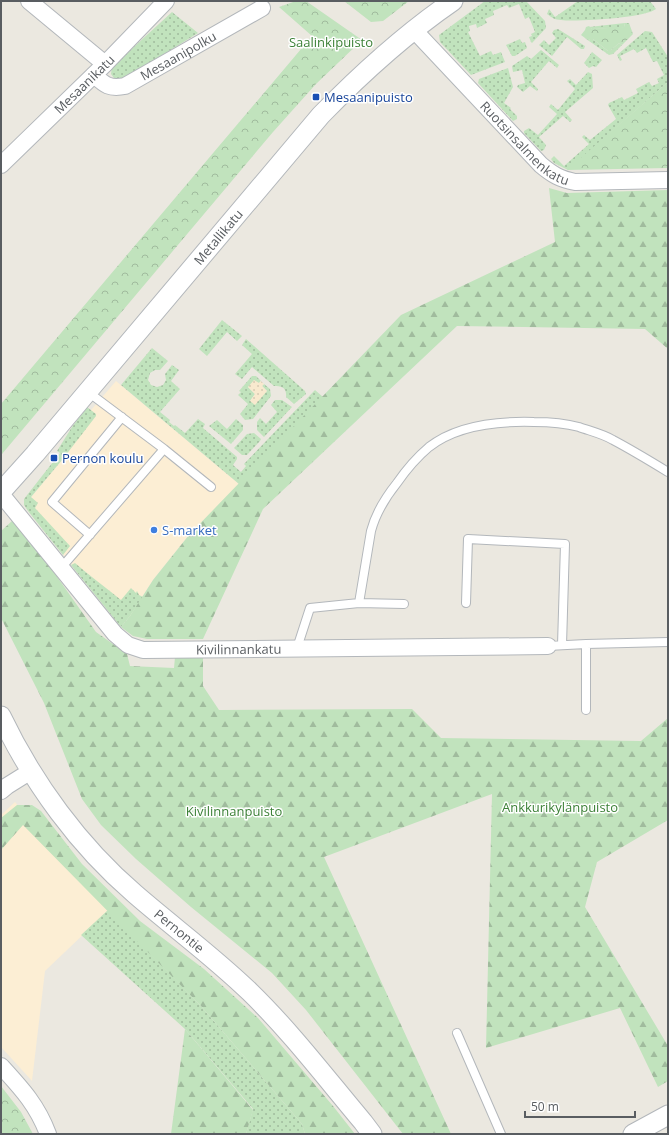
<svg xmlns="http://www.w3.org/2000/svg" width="669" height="1135" viewBox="0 0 669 1135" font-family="'Open Sans',sans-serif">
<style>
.commercial{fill:#fceed4}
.grass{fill:url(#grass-dots)}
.forest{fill:url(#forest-firs)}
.sand{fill:url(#sand-dots)}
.park{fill:url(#park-crowns)}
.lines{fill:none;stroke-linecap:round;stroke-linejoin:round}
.service-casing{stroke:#b3b7bb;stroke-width:10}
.minor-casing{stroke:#b3b7bb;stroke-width:18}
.tertiary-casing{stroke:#b3b7bb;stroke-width:21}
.service{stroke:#fff;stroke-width:8}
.minor{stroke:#fff;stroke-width:16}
.tertiary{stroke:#fff;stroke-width:19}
.transit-dot{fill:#1a4fb4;stroke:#fff;stroke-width:1.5}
.shop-dot{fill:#3f7fe0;stroke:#fff;stroke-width:1.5}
.labels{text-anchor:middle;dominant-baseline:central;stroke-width:3;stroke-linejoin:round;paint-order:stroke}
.park-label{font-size:13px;fill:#3c8137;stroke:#fff}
.street-label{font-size:13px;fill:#595d61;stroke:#fff}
.transit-label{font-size:13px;fill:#164399;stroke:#fff;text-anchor:start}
.shop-label{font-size:13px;fill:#366cbe;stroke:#fff;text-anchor:start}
</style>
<defs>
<pattern id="grass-dots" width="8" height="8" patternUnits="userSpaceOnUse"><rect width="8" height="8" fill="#c1e3bd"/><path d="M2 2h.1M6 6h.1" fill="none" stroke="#a0bb9d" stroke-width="1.8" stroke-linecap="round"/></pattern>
<pattern id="forest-firs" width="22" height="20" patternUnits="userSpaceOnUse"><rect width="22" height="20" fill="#c1e3bd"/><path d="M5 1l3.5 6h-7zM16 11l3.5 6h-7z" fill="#a0bb9d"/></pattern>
<pattern id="sand-dots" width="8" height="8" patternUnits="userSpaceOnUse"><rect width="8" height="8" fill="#f8e9ce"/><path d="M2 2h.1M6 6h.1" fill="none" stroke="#d7cab3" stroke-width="1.8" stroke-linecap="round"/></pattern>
<pattern id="park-crowns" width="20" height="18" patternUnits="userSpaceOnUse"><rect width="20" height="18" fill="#c1e3bd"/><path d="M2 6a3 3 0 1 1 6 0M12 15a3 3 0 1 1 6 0" fill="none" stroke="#a0bb9d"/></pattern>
</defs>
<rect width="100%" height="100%" fill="#ebe8e0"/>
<!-- commercial -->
<path class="commercial" d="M116,381L239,484L189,535L153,580L130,616L119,624L32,515L31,497L62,460L79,424Z
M15,802L108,911L45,971L32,1081L1,1047V815Z"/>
<!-- grass -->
<path class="grass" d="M485,1H526L545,21L546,28L532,43L531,42L529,37L532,36L531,34L535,32L529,17L525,19L519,4L509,8L507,5L493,11L494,15L485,19L487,23L477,28L476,24L469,26L470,31L468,32L480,56L491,51L493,55L501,52L505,62L471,75L440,42L439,35Z
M578,1H650L656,9C645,18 576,22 561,20C555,20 551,17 547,14L549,9L555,17Z
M172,12L198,33L127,77L121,79L114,78L111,74L112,67Z
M625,23L624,27L621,28L592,29L589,27Z
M558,29L585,46L584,49H581L567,37L552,56L539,45L544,40L549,45L556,38L552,33L554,30Z
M645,31L652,32L668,57V82L568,170L554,163L551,159L554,156L564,166L589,144L582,137L584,135L590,140L616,119L608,105L609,103L622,97L624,100L638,93L636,89L649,82L652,86L659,83L657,79L664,75L657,61L653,62L646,48L637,53L634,49L620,56L622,60L620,61L617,55Z
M520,39L522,43L525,42L527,48L515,56H512L506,45Z
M590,39H593L608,51H610L619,43L622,45L613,54L609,55L589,41Z
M541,50L559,65L557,68L549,61L531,82L538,89L537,91L530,86L523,92L517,87L518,85L525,83L522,70L513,72L512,66L527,56L531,59Z
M592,52L602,60L596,67L593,66L589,68L584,63Z
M508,68L513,87L504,103L511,108L510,109L517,116V119L513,121L478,83L479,79Z
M588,72L592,74L593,88L565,112L572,120L570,122L563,116L539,137L546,145L544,150L541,151L524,133V131L529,128L538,135L557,114L549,107L551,104L558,110L575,89L567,81L570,79L576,85Z
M222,320L242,336L237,341L227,332L207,356L199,349Z
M246,339L305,391L306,394L294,404L286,397C287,387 281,386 274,386L252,367L242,379L235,374L252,354L242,345Z
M152,348L168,361L160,370H155L150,373L148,380L151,385L157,387L163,385L166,380L165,374L172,365L179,370L171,381L180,389L160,412L170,420L169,422L174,426L175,425L185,433L198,419L205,424L203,428L237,457V459L233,465L241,472L246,466L244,464L315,390L323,397L239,484L121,385Z
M252,376H256L261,381L259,383L248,387L255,394L250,401L267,391L262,386L264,384L270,389L271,396L253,419L245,420L240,414L248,404L238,395L241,392L239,391Z
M275,400H282L292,407L264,437L257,430V422L260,418L266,424L277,412L271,405Z
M87,407L96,414V416L62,460L31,497L38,503L35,508L70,546L63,555L28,511L24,505V499L60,453L57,451L72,427Z
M236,419L243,425V430L231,444L209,426L217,420L227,429Z
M254,433L261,439L260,441L247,455H242L234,448L247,434Z
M75,563C90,576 105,587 121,600L131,588L136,593L137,591L139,595L143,597L130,616L121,627L71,565Z
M108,910L201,1006L302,1124L305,1134H246L253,1109L185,1029L81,935Z"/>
<!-- forest -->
<path class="forest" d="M549,188L567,193L668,190V349L645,329L457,326L263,509L203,639H147L133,636L121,627L130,616L153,580L189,535L401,315L555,242Z
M12,521L22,527L96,632L127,654L130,666L174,668L175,657L203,654V686L219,710L412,709L441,738L641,741L668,718V820L597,862L585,907L668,1046V1081L658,1087L620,1008L486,1048L492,794L324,857L451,1134H403L306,1010L272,973L191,907L136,859L101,825L82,799L44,703L1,618V531Z
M17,805H32L41,811L82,864L140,921L204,969L258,1018L333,1106L355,1134H305L302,1124L201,1006L23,825L1,850V818Z
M185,1029L253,1110L246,1134H171Z"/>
<!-- sand -->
<path class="sand" d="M254,380L259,383L261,381L264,384L262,386L267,391L255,405L250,401L255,394L248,387Z"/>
<!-- park -->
<path class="park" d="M296,1H306L362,40L316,84L273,132L2,454H1V404L312,36L279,7Z
M344,1H409L383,21L371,22Z
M625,23H629L633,34L622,45L619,43L610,51H608L593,39H590L589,41L581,35L585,30L586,27L589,26L592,29L624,27Z
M668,82V168L567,170L568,169Z
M1,1086L21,1112L33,1134H1Z"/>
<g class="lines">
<defs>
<path id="service" d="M164,449L211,487
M90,535L52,502L122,417
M61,568L164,449L88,392
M359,603L404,604
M466,603L468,539L565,544L562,645
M586,644V710
M548,646L586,644L668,642
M297,648L310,608L359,603L371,531C376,512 385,498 397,483C406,470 416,458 429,447C457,425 500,421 534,422C549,422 564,423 579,427C590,431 603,434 613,440C632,450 650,461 668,472
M457,1033L501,1134"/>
<g id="minor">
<path d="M29,1L105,64"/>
<path id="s1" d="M414,30L541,165C553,175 560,179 575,182L668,180"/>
<path id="s2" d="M94,75C105,85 109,89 125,86L262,8"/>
<path id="s3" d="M1,165L105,64L166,1"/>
<path id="s4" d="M1,494L115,634L128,645L143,650L548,646"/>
<path d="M1,791L7,786L31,771"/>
<path d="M1,1066C22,1089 37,1105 48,1134"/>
</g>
<g id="tertiary">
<path id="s5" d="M1,492L35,454L321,115C362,73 405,34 453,1"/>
<path id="s6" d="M1,716C33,783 79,846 135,894C173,927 214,957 250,992C291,1032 326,1078 363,1122L372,1134"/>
<path d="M633,1134L668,1115"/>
</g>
</defs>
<!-- service casing -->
<use href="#service" class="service-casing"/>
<!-- minor casing -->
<use href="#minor" class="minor-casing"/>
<!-- tertiary casing -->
<use href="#tertiary" class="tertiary-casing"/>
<!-- service -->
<use href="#service" class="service"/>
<!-- minor -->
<use href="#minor" class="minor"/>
<!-- tertiary -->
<use href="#tertiary" class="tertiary"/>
</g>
<!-- markers -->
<g class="transit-dot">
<rect x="312" y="93" width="8" height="8" rx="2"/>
<rect x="50" y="454" width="8" height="8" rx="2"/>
</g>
<circle class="shop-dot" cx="154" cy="530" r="4"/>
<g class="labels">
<!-- park labels -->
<g class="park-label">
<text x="331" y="42">Saalinkipuisto</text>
<text x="560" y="807">Ankkurikylänpuisto</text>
<text x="234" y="811">Kivilinnanpuisto</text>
</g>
<!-- street labels -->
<g class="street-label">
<text stroke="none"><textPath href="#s2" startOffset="96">Mesaanipolku</textPath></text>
<text stroke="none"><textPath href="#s3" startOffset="116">Mesaanikatu</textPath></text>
<text stroke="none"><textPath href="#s1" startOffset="159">Ruotsinsalmenkatu</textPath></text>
<text stroke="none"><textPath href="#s5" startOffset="335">Metallikatu</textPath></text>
<text stroke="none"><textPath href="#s4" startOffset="309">Kivilinnankatu</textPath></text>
<text stroke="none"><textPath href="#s6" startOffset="282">Pernontie</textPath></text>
</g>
<!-- transit labels -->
<g class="transit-label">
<text x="324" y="97">Mesaanipuisto</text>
<text x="62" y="458">Pernon koulu</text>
</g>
<!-- shop labels -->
<g class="shop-label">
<text x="162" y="530">S-market</text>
</g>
</g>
<!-- border -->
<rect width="669" height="1135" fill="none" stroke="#595d61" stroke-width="4"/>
<!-- scale -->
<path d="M525 1111v6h110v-6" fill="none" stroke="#595d61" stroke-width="2"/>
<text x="531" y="1111" font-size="12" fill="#595d61" stroke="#ffffff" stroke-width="3" paint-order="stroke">50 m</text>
</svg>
